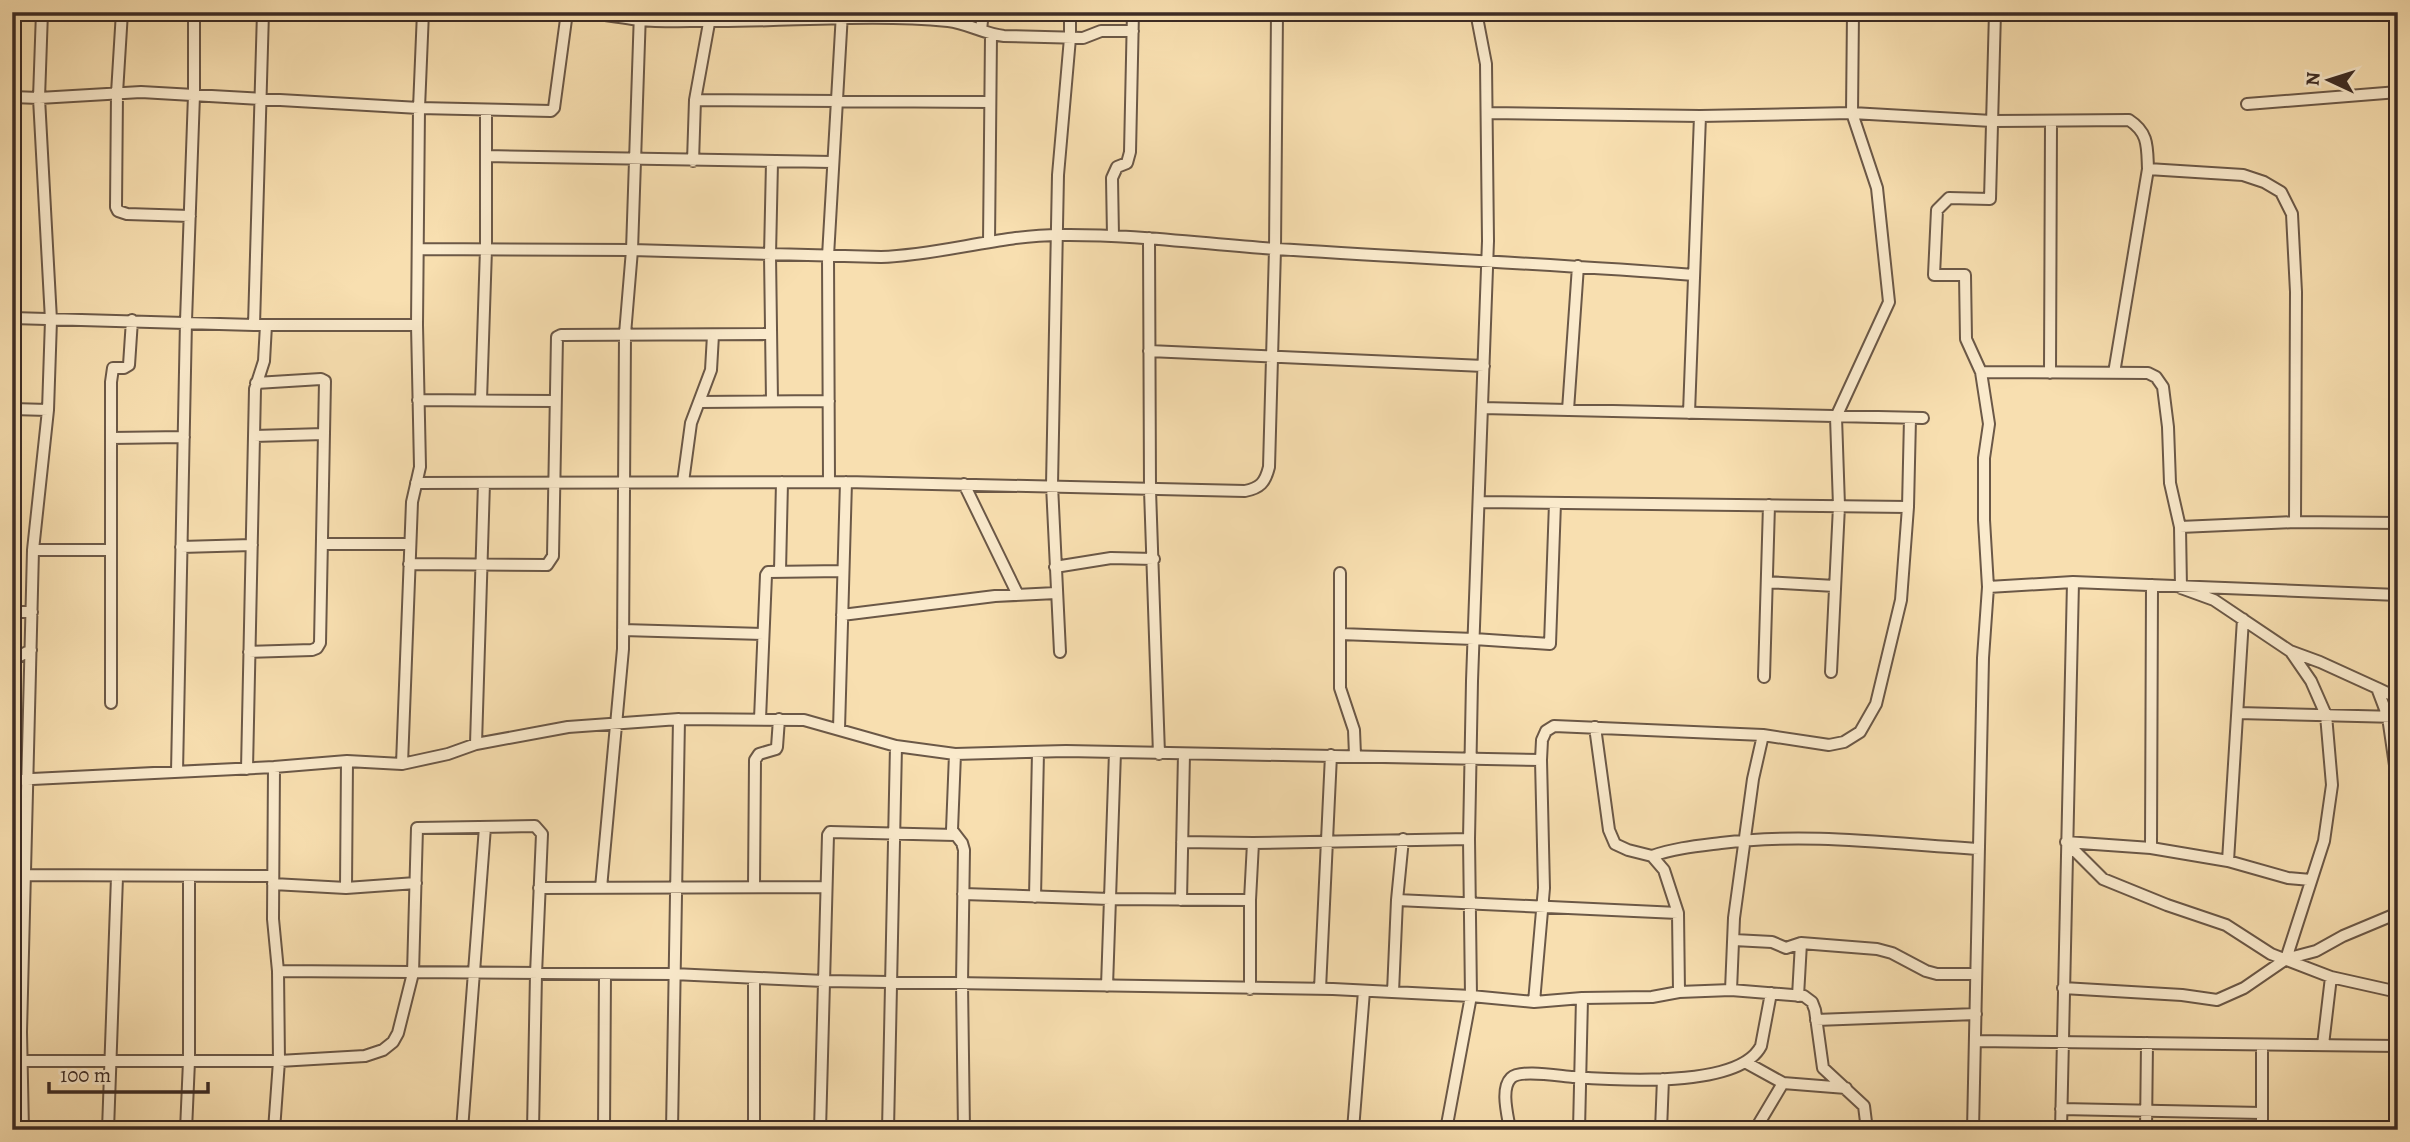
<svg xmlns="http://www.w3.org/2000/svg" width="2410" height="1142" viewBox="0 0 2410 1142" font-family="Alegreya,serif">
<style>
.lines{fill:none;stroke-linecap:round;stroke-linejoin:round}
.street-casing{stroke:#6b5847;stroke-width:14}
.street{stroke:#faeacc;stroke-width:10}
</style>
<rect width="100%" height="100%" fill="#f8dfb0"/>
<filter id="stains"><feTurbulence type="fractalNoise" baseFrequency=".00286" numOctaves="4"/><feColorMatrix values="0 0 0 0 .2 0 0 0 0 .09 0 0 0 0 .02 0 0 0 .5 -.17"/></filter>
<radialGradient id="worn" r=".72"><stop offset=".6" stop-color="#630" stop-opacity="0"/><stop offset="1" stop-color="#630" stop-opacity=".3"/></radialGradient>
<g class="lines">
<defs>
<path id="street" d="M122,12L117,93L116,207L118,211L127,214L190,216
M576,12C597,13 618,17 639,20C662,22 685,21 708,21C788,22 868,13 948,21C967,23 984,34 1004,36L1083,38L1101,31H1133
M981,30L983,12
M12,97L39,98L141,92L419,108L551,111L554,108L567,12
M695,100L990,102
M2247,104L2398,92
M1487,113L1700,116L1852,113L1992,121L2129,120C2149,133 2147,147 2148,169L2114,373
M486,156L832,162
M693,161L695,100L711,12
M2148,169L2243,175L2264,182L2281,192L2292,214L2296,292L2295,522
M1113,236L1112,178L1117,167L1127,163L1130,152L1133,12
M1149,238L1150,490L1159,754
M989,242L991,35
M418,249L632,250L881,257C941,255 1000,235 1060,235C1132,234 1204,244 1276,249C1416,258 1555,264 1694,275
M12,318L254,325H417
M254,325L263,12
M1149,351L1484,366
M1981,372L2148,373L2156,377L2163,387L2168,427L2170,483L2180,527L2181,588L2214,600L2290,651L2320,662L2377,688L2388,717L2398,786
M2050,373L2051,122
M418,400L555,401
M481,400L486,249V110
M772,401L770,255L772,162
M699,402L829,401
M1482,408L1923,418
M12,409L48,410
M1568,410L1578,266
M1689,413L1700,116
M254,436L324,434
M111,438L184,437
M683,482L691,423L711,370L713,335
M829,482L828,256L842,13
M416,483L846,482L1245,491C1260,488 1265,483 1269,467L1275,249L1277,12
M964,484L1018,595
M1479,502L1908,507
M2180,527L2295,522L2398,523
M322,544H410
M181,547L252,545
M33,550H110
M409,564L547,565L553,556L557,337L561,335L771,334
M1055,567L1111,558L1154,559
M780,571L782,482
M1340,573V688L1354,730L1355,755
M1767,582L1835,586
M1988,587L2073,582L2398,595
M12,612H32
M842,615L995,596L1056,593
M623,630L763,634
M1340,634L1474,639L1550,644L1555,503
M249,652L312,650L317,648L320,643L325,381L321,379L256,383
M1060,652L1052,485L1058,175L1070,38V12
M12,660L31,650
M1831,672L1839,506L1836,417L1889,302L1877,188L1852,113L1853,12
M1764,677L1769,505
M2377,688L2398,698
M111,703V382L113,368H124L129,365L132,320
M2238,713L2398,717
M760,719L766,575L768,572L843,571
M1595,727L1609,830L1615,844L1628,850L1652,856L1664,870L1678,913L1679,992
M839,729L846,482
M476,744L484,483
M955,754L952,830L962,843L964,850L962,983L964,1130
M402,764L412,502L420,467L417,325L419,108L423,12
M274,767L273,919L278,971L279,1061L274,1130
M247,769L255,389L264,361L266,325
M177,772L186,321L194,95V12
M12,780L274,767L347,761L402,764L448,754L476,744L568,727L679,719L804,720L896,746L955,754L1066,751L1541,760
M1182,842L1253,843L1469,839
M2066,842L2103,879L2167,905L2226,925L2271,954L2331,977L2398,992
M2066,842L2151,848L2152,585
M2151,848L2228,861L2288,878L2311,880
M1652,856C1675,848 1697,846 1721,843C1807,832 1893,844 1979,849
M2228,861L2243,619
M25,875L273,876
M273,884L346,888L416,883
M754,887L755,760L759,754L776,749L777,747L779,719
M346,888L347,761
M539,888L825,887
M601,888L623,649L625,334L632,250L640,12
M963,894L1110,899L1250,900
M1035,897L1038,752
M1181,900L1184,754
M1397,900L1678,913
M1734,940L1772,942L1786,948L1801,943L1877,949L1892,953L1926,971L1937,974H1975
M2286,959L2324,841L2332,785L2326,715L2311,681L2291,652
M278,971L673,974L824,981L1333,989L1471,996L1534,1002L1582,998L1652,997L1679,992L1731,990L1804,996L1812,1002L1815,1010L1823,1068L1864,1106L1867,1130
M754,979V1130
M1107,986L1115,752
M2063,988L2182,995L2217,1000L2244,988L2286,959L2316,951L2343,936L2398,913
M1250,989V900L1253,843
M1320,989L1331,755
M1731,990L1734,918L1753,779L1763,735
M1393,992L1397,900L1403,839
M1798,996L1801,943
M1534,1002L1544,888L1541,760L1542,740L1546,731L1554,726L1763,735L1829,745L1844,742L1860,732L1876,704L1901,600L1908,507L1910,418
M1816,1020L1976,1014
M1976,1041L2398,1046
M2323,1045L2331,977
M22,1061H279L365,1056L383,1050L393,1042L398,1033L413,973L417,828L535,826L542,834L536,974L533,1130
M1745,1062L1783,1083L1846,1088
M2061,1109L2262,1113
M23,1130L21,1032L33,550L48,410L51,320L39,98L42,12
M108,1130L117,877
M186,1130L189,1061V876
M462,1130L485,827
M604,1130L605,974
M672,1130L679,719
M820,1130L828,835L830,832L955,835
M888,1130L896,746
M1353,1130L1364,991
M1446,1130L1471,996L1469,839L1472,681L1488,241L1486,64L1476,12
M1510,1130C1508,1116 1500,1089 1511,1078C1520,1069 1559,1076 1573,1077C1615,1080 1739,1089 1761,1046L1771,993
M1579,1130L1582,998
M1661,1130L1663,1079
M1755,1130L1783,1083
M1973,1130L1983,658L1988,587L1984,520V458L1989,424L1981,372L1966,339L1965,275H1934L1937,210L1949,198L1990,199L1995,12
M2061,1130L2073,582
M2146,1130L2147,1043
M2262,1130V1045"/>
</defs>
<!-- street casing -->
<use href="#street" class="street-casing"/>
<!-- street -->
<use href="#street" class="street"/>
</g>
<!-- margin -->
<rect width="2410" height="1142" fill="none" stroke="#f8dfb0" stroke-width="42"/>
<rect x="14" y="14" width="2382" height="1114" fill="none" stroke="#3c2b24" stroke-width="3.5"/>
<rect x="21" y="21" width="2368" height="1100" fill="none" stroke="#3c2b24" stroke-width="2"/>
<!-- north arrow -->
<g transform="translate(2329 80) rotate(274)" stroke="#faeacc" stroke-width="5" paint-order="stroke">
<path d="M0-5L12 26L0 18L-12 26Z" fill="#3c2b24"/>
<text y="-10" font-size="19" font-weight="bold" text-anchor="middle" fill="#3c2b24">N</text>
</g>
<!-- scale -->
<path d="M49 1082v10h159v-10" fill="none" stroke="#3c2b24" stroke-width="3.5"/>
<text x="60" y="1082" font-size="21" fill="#3c2b24" stroke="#faeacc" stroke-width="5" paint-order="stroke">100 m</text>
<rect width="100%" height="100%" filter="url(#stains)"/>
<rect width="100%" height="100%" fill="url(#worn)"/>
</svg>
